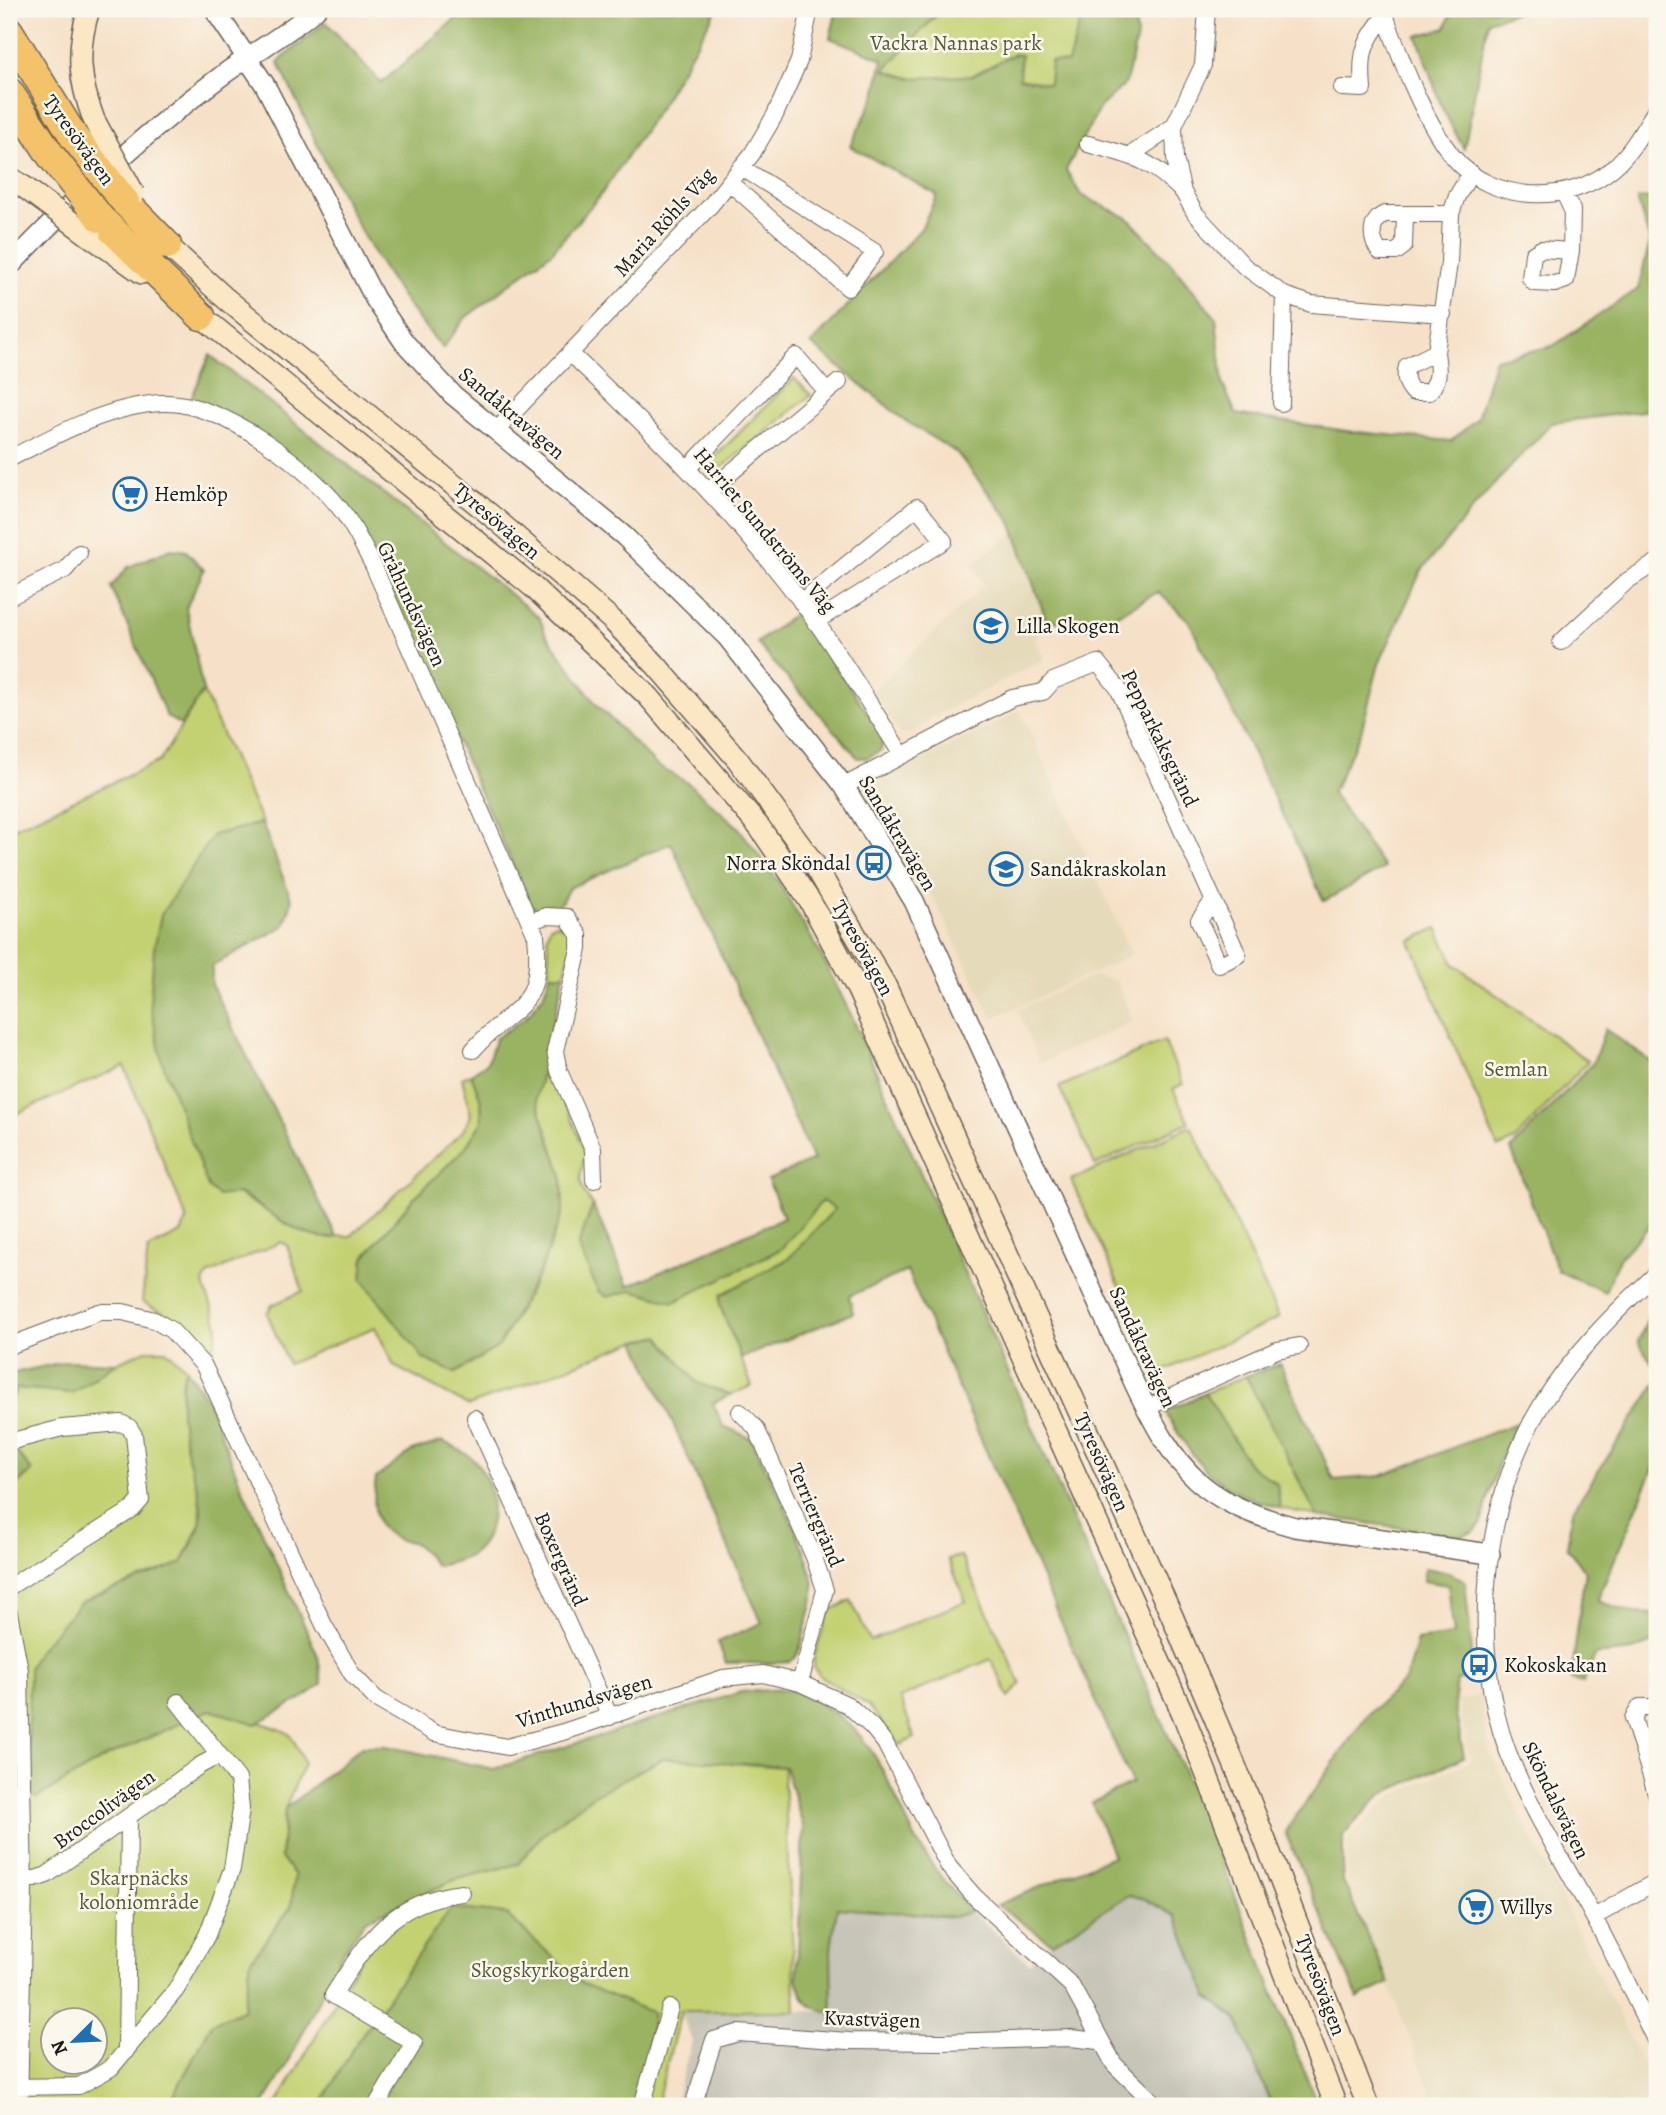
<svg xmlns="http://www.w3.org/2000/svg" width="1666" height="2115" viewBox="0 0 1666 2115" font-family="Alegreya,serif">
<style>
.built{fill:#e5daba}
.industrial{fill:#c7c4b8}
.green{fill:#c3d172;stroke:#707647;stroke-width:2;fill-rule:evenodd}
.forest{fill:#9ab364;stroke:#5b6840;stroke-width:2}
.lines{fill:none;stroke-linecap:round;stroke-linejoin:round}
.minor-casing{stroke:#686158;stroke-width:18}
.tertiary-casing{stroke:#686158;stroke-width:22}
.secondary-casing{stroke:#686158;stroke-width:24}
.motorway-casing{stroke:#686158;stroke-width:31}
.minor{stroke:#fff;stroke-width:16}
.tertiary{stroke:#fff;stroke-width:19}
.secondary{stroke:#fbe7c3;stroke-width:21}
.motorway{stroke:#f4c26a;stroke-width:28}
.secondary-bridge-casing{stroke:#686158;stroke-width:24;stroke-linecap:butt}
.motorway-bridge-casing{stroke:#686158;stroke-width:31;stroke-linecap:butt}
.secondary-bridge{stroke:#fbe7c3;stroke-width:21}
.motorway-bridge{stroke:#f4c26a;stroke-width:28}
.labels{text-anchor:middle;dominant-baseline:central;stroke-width:5;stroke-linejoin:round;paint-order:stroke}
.park-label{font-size:21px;fill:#565b3a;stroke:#fbf7ec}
.street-label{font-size:21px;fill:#1c1c1c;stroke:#fbf7ec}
.poi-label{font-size:21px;fill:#1c1c1c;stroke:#fbf7ec;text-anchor:start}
</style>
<rect width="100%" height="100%" fill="#fbf7ec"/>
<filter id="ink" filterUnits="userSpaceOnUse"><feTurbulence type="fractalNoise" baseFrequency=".0143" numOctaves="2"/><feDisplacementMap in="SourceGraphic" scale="14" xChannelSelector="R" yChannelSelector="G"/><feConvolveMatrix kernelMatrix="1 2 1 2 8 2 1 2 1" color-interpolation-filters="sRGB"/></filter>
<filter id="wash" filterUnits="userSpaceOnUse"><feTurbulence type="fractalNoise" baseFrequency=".00686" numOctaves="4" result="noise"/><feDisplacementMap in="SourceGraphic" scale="28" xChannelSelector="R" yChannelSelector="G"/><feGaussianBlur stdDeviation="1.57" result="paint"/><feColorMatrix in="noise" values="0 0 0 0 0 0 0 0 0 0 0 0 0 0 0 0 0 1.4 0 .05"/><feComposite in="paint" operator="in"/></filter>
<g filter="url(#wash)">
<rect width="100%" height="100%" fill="#f6e1c8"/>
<!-- built -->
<path class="built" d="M1037,516L1046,619L1035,639L1045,659L935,716L910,734L900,733L872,691L984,585L972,564Z
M1020,711L1132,955L993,1018L876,783Z
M1094,975L1116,981L1133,1021L1040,1063L1017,1010Z
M1480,1695L1490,1753L1648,2075L1657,2096V2106H1436L1348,1879L1347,1841L1388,1797L1470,1761L1458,1701Z"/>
<!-- industrial -->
<path class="industrial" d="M1129,1895L1145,1899L1177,1916L1208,1997L1236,2018L1272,2106H674L692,2041L681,2011H832L831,1949L836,1908L954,1917L971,1911L1029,1963L1052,1943Z"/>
<!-- green -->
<path class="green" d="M942,9H1084L1068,64L1049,84L1018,78L1021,56L1014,54L971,76L910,78L884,70Z
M794,378L811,395L715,473L708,464Z
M203,691L262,823L213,835L162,1062L200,1159L201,1171C247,1197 296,1240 351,1236L463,1131L471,1115L462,1078L471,1074L481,1100L482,1122L465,1148L412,1200L364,1258L362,1279L455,1373L499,1346L542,1268L562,1175L536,1099L545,1052L586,1154C578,1176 578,1187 593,1205L578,1246L633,1290L675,1302L822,1200L835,1209L788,1259L721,1295L720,1306L752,1386L730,1395L697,1383L659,1337L636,1341L469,1406L394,1366L375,1327L288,1364L267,1313L272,1305L303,1291L287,1245L281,1242L209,1274L203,1282L218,1325L213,1353L189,1326L142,1302L148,1249L181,1233L187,1219L124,1066L9,1117V830L160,761Z
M556,924L568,927L573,938L572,947L564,975L550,974L547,935L550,926Z
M1437,928L1454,964L1588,1061L1515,1140L1498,1148L1410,941Z
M1164,1041L1183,1084L1173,1089L1189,1122L1095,1165L1059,1087Z
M1191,1126L1279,1318L1159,1373L1071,1180Z
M146,1350H166L186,1368L181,1383L187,1454L199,1491L201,1521L182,1563L81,1602L37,1798L108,1756L210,1710C228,1715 278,1725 289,1734C296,1741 300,1754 304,1763L285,1809L281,1858L295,1875L291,1907L251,1960L243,2010L212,2024L168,2106H9V1492L32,1471L9,1443V1405L16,1388L72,1393L116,1363ZM52,2021H94V2062H52Z
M1246,1376L1317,1516L1280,1508L1277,1484L1249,1465L1205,1393Z
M961,1556L1021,1684L1009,1697L991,1659L900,1698L915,1738L899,1745L869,1706L820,1676L814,1668V1657L829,1611L851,1600L870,1641L966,1601L948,1559Z
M782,1740L796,2011H681L656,2106H276L384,1916L643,1745Z"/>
<!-- forest -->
<path class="forest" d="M467,9H717L658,110L603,192L552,252L465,318L443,348C368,267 326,160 278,62L326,22L381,83Z
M837,9H942L884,70L910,78L971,76L1014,54L1021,55L1019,78L1049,84L1051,61L1068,63L1084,9H1134L1137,37L1126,83L1100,107L1066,170L1081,195L1128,218L1170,262L1216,318L1223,385L1236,414L1347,431L1451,441L1477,419L1495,359L1553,346L1638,289L1650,242L1637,199L1657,197V402L1650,410L1552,423L1487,492L1421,571L1379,664L1361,732L1332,793L1384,868L1324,901L1189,621L1158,592L1092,629L1046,619L1011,522L957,453L904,420L811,344L921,229L937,195L850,146L875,96L883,59L830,38Z
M1452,9H1526L1488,21L1464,149L1442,108L1417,36L1446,28Z
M210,355L540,618L545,633L596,704L656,765L688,783L738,827L778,881L819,951L853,1019L1203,1815L1318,2106H1272L1236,2018L1208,1997L1176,1916L1145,1899L1129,1895L1052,1943L997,1905L1113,1856L1092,1803L1132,1783L907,1271L849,1296L853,1313L741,1358L720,1305L721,1295L788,1259L835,1209L822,1201L781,1249L674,1302L633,1290L607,1297L598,1291L578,1246L593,1205L628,1286L784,1218L768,1180L813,1160L671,843L569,888L558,908L538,911L531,905L360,527L315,479L190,401Z
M171,549L186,551L204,570L186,608L203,691L181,725L167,717L111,587L128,567Z
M797,612L884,736L881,750L867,758H858C825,718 790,683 757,643Z
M262,823L292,901L284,926L212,966V986L337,1237C303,1244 268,1209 239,1193L218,1196L208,1187L162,1061L150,1004L154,949L161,915L213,835Z
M550,974L564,975L536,1099L562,1175L563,1210L542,1267L499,1346L455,1373L424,1359L362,1279L364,1258L412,1200L465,1148L482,1122L481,1100L471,1074L487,1063L496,1038L525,1018L543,996Z
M1605,1029L1657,1066V1218L1619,1258L1605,1292L1558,1271L1511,1149L1593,1063Z
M1657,1297V1371L1638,1342Z
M659,1336L697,1383L730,1395L713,1403L723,1426L751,1438C767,1472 812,1554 814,1587C814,1601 809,1616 805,1629C803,1638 801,1652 794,1659C785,1666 741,1662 726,1663L718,1642L762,1623L636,1341Z
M69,1361L116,1363L72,1393L17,1388L9,1405V1374Z
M1280,1364L1334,1480L1381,1476L1516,1423L1497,1467L1481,1524L1474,1532L1461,1536L1317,1516L1246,1376Z
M186,1368L208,1401L241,1485L318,1656L322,1684L306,1696L256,1724L210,1710L108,1756L36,1798L28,1793L29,1668L37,1652L81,1602L182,1563C188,1550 200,1532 201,1518C202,1495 193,1476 187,1454C181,1427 177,1395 186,1368Z
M1657,1382V1460L1597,1601L1634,1613L1655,1614L1657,1641L1633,1651L1595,1655L1583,1683L1571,1680L1585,1570L1567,1548L1572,1511Z
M1205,1393L1249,1464L1277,1484L1280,1508C1213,1488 1201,1471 1165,1412Z
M443,1441C452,1447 468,1453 475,1461C497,1487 499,1532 472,1554C464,1561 447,1563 437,1566C429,1560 422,1547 414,1543C409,1540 402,1542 397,1539C371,1527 373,1502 376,1478L412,1451Z
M9,1443L32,1471L9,1492Z
M1424,1568L1447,1572L1465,1581L1474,1674L1457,1681L1454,1705L1464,1757L1382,1794L1343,1835V1881L1389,1983L1358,1998L1285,1832L1367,1715L1406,1679L1417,1640L1454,1635L1448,1585L1423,1581Z
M788,1689C870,1720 878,1762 913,1834C928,1863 949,1887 971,1911L954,1917L837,1908L831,1949L832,2012C808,2009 803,2002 797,1978L803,1826L785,1767L664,1758L594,1795L544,1833L518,1864L454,1880L366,1920L339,1958L285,2069L262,2106H168L212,2023L243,2010L251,1960L291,1907L295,1875L281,1858L285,1809L362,1746H386L494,1769L741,1692Z
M451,1908L506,1914L581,1983L653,2013L640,2106H320L356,2043Z"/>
</g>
<g filter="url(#ink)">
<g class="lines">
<defs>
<path id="minor" d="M1207,9L1203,65L1174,126L1175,159L1183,192L1195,213L1244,266L1284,295L1311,304L1443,314
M1383,9C1399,55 1423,120 1454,158C1492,203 1569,206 1613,168C1632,152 1644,128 1657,108
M1342,88L1363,89C1360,54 1363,43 1385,16
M1088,144C1134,157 1147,157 1183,192
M1132,154L1174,126
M729,182L848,288L875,252L741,167
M1564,193L1572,210L1571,251L1541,249L1533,254L1530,278L1534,283L1555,284L1566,280L1571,251
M1405,215L1404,246L1396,252H1380C1370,240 1369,220 1385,214H1451
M1436,352C1438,368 1441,379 1429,392H1413C1406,384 1404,377 1407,366L1436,352L1449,263L1451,214L1457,196L1471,173
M570,353C655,434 739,517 809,612C842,657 871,707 902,755
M1281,403L1284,295
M496,431L710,206L752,154L775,115L799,61L810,9
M9,459C55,435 110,405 163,403C221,400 316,471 347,518C357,533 365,550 373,565L536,936C544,1011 514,1003 473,1050
M688,468L796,356L827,392
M709,491L839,382
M9,597L65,570L79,553
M801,602L917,507L944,541L815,622
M1561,642L1627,581L1657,562
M844,786L1012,698L1043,692L1053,681L1098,663L1118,688L1238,955L1219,965L1199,920L1213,901
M532,921L546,916L567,917L579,935V949L555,1051L559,1071L593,1149L594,1180
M1657,1273C1614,1313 1574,1353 1542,1404C1483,1499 1468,1647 1508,1752C1530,1809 1564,1862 1593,1916C1616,1958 1636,2001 1657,2044
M9,1346L99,1312H123L154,1320L171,1330L204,1366L324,1625L352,1674L376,1699L434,1733L507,1747L563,1732L723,1678L763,1674L800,1683L848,1705L872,1727L885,1743L949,1867L974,1896L1071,1985L1114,2064L1157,2106
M1146,1408L1277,1350L1299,1346
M740,1412L756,1428L814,1557L825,1590L800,1683
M475,1418L610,1717
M9,1442L62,1428L121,1423L129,1427L134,1435L141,1500L133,1509L9,1587
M9,1613L20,1670L24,1889L19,2106
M1657,1707H1640L1633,1718L1657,1796
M9,1880L35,1879L47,1875L199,1766L219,1755
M1594,1917L1657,1881
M126,2051L129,1819
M9,2087L79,2086L111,2068L176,1990L207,1935L232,1869L241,1809L238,1779L178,1702
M376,2106L414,2043L333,1995C368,1940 392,1901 462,1893
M642,2106L670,2008
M693,2106L714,2040L738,2033L849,2041L943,2042L1070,2038L1099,2041"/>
<path id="tertiary" d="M214,9L265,85L375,299L404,342L453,395L624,536L727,637L844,786L914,901L1136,1387C1177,1472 1202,1502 1295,1527L1490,1554
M9,267C73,199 145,133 220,77C252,53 286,35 316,9"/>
<path id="secondary" d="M89,9C76,50 79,81 94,120
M9,177L24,187
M159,234L167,245L225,298L499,522L612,620L655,664L738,760L814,864L885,985L1172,1616L1249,1799L1368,2106
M90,236L142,273
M191,308L533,587L649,697L760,828L811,903L858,990L1183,1714L1336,2106"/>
<path id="motorway" d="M9,31L74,137
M9,92L52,157
M125,202L167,245
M100,218L201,316"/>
</defs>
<!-- minor casing -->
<use href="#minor" class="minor-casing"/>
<!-- tertiary casing -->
<use href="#tertiary" class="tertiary-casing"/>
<!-- secondary casing -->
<use href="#secondary" class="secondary-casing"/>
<!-- motorway casing -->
<use href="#motorway" class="motorway-casing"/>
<!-- minor -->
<use href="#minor" class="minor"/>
<!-- tertiary -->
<use href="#tertiary" class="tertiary"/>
<!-- secondary -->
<use href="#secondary" class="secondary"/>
<!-- motorway -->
<use href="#motorway" class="motorway"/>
<defs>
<path id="secondary-bridge" d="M94,120L134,194
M24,187L90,236"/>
<path id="motorway-bridge" d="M74,137L125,202
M52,157L100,218"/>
</defs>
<!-- secondary-bridge casing -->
<use href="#secondary-bridge" class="secondary-bridge-casing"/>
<!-- motorway-bridge casing -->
<use href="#motorway-bridge" class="motorway-bridge-casing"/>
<!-- secondary-bridge -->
<use href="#secondary-bridge" class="secondary-bridge"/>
<!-- motorway-bridge -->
<use href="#motorway-bridge" class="motorway-bridge"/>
</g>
</g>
<!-- icons -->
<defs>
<symbol id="supermarket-ring" viewBox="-11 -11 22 22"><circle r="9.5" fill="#fbf7ec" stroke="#1f6fb2" stroke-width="1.5"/><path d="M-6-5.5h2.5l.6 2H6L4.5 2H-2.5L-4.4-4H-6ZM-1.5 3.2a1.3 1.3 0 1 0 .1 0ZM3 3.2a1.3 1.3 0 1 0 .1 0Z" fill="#1f6fb2"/></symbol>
<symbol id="school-ring" viewBox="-11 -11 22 22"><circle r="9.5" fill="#fbf7ec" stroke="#1f6fb2" stroke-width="1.5"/><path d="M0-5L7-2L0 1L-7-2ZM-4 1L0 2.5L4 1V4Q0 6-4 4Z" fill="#1f6fb2"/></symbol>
<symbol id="bus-ring" viewBox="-11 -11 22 22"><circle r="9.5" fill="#fbf7ec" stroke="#1f6fb2" stroke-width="1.5"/><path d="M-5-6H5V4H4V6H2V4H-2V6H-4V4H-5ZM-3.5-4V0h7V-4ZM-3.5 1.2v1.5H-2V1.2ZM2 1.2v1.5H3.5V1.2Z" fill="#1f6fb2"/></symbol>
</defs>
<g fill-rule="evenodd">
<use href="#supermarket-ring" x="111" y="475" width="38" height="38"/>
<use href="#school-ring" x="972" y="607" width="38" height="38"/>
<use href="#bus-ring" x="855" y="844" width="38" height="38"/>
<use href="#school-ring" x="987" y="850" width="38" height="38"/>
<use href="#bus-ring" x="1460" y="1646" width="38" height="38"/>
<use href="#supermarket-ring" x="1457" y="1888" width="38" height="38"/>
</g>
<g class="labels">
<!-- park labels -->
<g class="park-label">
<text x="956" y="43">Vackra Nannas park</text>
<text x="1516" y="1069">Semlan</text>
<text x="139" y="1878">Skarpnäcks<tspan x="139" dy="24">koloniområde</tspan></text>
<text x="550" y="1970">Skogskyrkogården</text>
</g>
<!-- street labels -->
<g class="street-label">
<text transform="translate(79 140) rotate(54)">Tyresövägen</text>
<text transform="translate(664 222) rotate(-48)">Maria Röhls Väg</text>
<text transform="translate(512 413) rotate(40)">Sandåkravägen</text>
<text transform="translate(497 521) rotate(40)">Tyresövägen</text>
<text transform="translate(765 530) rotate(50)">Harriet Sundströms Väg</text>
<text transform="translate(412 604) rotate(65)">Gråhundsvägen</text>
<text transform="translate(1160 738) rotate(64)">Pepparkaksgränd</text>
<text transform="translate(898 833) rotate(59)">Sandåkravägen</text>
<text transform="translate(863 948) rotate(61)">Tyresövägen</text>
<text transform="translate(1143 1347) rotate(65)">Sandåkravägen</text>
<text transform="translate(1102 1462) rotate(66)">Tyresövägen</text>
<text transform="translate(816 1515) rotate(67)">Terriergränd</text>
<text transform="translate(561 1559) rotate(66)">Boxergränd</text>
<text transform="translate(584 1701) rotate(-17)">Vinthundsvägen</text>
<text transform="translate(1556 1800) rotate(64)">Sköndalsvägen</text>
<text transform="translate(104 1809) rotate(-36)">Broccolivägen</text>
<text transform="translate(1321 1985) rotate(69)">Tyresövägen</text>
<text transform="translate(872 2019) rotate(2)">Kvastvägen</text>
</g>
<!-- poi labels -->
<g class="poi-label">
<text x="154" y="494">Hemköp</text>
<text x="1016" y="626">Lilla Skogen</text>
<text x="850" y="863" text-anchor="end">Norra Sköndal</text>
<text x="1030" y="869">Sandåkraskolan</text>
<text x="1504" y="1665">Kokoskakan</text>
<text x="1500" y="1907">Willys</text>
</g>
</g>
<!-- margin -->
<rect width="1666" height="2115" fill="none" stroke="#fbf7ec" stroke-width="35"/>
<!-- north arrow -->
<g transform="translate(74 2041) rotate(246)"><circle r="33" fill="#fbf7ec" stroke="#a29f99" stroke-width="2"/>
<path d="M0-5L12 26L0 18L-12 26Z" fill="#1f6fb2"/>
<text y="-10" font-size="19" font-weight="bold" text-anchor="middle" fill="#1c1c1c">N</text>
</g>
</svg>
